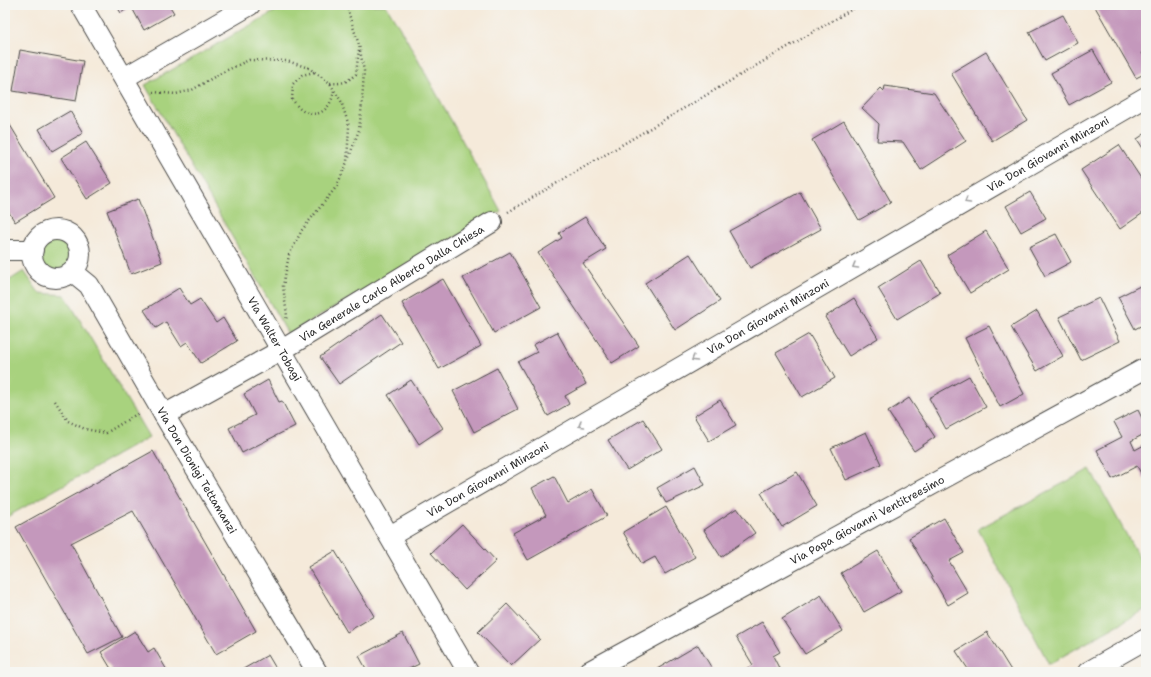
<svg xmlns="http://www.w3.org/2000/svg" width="1151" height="677" viewBox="0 0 1151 677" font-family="'Shantell Sans',sans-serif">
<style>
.green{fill:#a8d27e;stroke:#6a7e54}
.building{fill:#c498bc}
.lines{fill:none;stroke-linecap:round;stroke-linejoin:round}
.minor-casing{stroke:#494845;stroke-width:22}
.path{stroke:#494845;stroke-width:2.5;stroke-dasharray:1 3;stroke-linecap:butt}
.minor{stroke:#fff;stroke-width:20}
.oneway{stroke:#a0a0a0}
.labels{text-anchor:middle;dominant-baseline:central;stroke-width:3.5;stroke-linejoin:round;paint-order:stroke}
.street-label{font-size:11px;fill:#2b2b2b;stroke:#f6f6f2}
</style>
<rect width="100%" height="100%" fill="#f6f6f2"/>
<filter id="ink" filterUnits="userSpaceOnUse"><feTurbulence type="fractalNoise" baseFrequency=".025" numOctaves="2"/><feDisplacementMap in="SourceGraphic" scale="8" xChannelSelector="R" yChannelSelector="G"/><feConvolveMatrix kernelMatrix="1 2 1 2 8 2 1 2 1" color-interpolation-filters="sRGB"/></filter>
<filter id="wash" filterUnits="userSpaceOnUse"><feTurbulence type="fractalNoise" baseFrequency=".012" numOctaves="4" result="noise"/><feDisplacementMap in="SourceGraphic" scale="16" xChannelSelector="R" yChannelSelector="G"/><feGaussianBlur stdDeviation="0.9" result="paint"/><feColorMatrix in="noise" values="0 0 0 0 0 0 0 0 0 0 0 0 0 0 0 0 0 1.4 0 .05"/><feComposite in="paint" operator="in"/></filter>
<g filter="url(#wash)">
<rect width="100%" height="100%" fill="#f5eada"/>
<!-- green -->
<path class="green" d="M286,5H386L407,40L501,211L288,334L145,85Z
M37 254a19 19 0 1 1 38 0a19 19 0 1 1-38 0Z
M24,271L39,293L65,295L149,437L5,518V283Z
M1090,469L1146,570V609L1049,664L978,529Z"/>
<g id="blocks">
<!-- building -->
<path class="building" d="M116,5H169L174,13L144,30L131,6L121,13Z
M1094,5H1146V51L1142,53L1146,60V73L1136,78Z
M1063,15L1078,43L1045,61L1029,32Z
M20,50L83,61L76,101L13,91Z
M1093,50L1111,82L1069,105L1051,73Z
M986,52L1027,120L992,141L951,73Z
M885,86L934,93L966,141L921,170L903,142L877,141L879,124L862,108L881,88L884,91Z
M70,111L83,133L52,151L39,129Z
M7,120L54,198L15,222L5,206V121Z
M844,121L891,202L859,220L812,140Z
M1146,133V153L1137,139Z
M86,142L112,183L87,199L61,158Z
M1119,145L1146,186V211L1120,229L1081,170Z
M800,192L821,229L750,268L729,231Z
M1030,192L1046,218L1021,232L1006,206Z
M138,199L162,262L131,274L107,211Z
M585,217L606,249L583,263L639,346L612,363L538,253L562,238L559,233Z
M986,231L1009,269L970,293L947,255Z
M1056,234L1071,262L1045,276L1029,247Z
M510,252L541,307L494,333L463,278Z
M690,254L720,301L675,330L645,283Z
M921,261L940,293L897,319L878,288Z
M443,279L481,346L439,369L402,303Z
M1146,283V323L1135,329L1118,297Z
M179,288L190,305L200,299L216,323L223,318L237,341L201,363L187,342L181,346L166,322L156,328L144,310Z
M854,298L878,338L849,356L825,317Z
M1099,298L1120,341L1081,360L1059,317Z
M1037,311L1063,356L1037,371L1011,327Z
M382,314L401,342L339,384L320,357Z
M989,326L1024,394L1000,407L965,338Z
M557,332L586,384L565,396L569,404L548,416L518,362L537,352L533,345Z
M809,334L835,378L802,397L776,353Z
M497,368L518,409L474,432L453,391Z
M969,376L986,407L946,429L929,398Z
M268,380L279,402L282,401L295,426L242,453L229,428L255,415L244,394Z
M411,380L443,428L419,444L388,395Z
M909,398L935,437L914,451L888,412Z
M720,400L736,425L709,441L694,416Z
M1138,410L1146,426V433L1131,441L1135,450L1146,444V478L1144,479L1137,466L1112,479L1097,450L1122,437L1114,422Z
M643,419L662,449L627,470L608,440Z
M866,432L881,464L846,480L831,448Z
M153,451L256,631L216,654L133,511L71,543L122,637L88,654L16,527Z
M695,466L705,485L666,503L657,488Z
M797,472L817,506L782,527L761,493Z
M554,476L568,503L592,489L607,516L528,560L513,533L546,515L532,488Z
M666,507L695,557L665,574L655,557L642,564L623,532Z
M737,508L755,533L721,557L704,530Z
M944,518L964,553L949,561L968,593L948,605L909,538Z
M462,524L496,561L465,590L431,553Z
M335,551L374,616L347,632L308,567Z
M878,551L901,591L864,612L841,573Z
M821,595L843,631L805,654L782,619Z
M507,604L540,639L511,666L478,632Z
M762,622L780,652L773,656L781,672H740L753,665L736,637Z
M135,631L148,652L154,648L168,672H113L101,652Z
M987,632L1012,672H970L956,651Z
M403,633L419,664L403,672H368L359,656Z
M698,645L714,672H659L657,669Z
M268,655L278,672H238Z"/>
</g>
</g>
<g filter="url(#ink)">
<use href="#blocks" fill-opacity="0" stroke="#494845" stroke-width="1"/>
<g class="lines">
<defs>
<g id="minor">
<path id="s1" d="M81,5L468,672"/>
<path d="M124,78L250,5"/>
<circle cx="56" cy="254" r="24"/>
<path d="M5,250H33"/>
<path id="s2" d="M73,272L89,285L164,415L317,672"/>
<path id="s3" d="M164,415L282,350L492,222"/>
<path id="s4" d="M390,536L1146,97"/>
<path id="s5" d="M588,672L1146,368"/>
<path d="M1088,672L1146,639"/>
</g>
</defs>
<!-- minor casing -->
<use href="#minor" class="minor-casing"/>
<!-- path -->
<path class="path" d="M346,5L359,45L364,71L362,104L359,130L348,160
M314,72L302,75L293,84L292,99C295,103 299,109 303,111C321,120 332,106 334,90
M330,83C343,84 347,82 356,74L359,49
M153,92L176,94L192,90L221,73L249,60L287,61L309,68L330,83L334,90L341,101L349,126L347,162L337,186L302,230L289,255L283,286L287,316L286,320
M508,212L859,5
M55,401L68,421L85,429L106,433L140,412"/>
<!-- minor -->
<use href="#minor" class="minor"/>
</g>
<!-- one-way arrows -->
<defs><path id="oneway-chevron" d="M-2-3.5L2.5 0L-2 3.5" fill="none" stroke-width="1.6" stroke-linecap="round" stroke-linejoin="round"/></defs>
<g class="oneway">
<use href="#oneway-chevron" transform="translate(967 201) rotate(150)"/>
<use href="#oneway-chevron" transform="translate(855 266) rotate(150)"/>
<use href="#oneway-chevron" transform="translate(694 359) rotate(150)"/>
<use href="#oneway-chevron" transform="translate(581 425) rotate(150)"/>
</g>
</g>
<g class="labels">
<!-- street labels -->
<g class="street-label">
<text stroke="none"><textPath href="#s4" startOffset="761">Via Don Giovanni Minzoni</textPath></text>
<text stroke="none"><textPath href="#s3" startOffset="263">Via Generale Carlo Alberto Dalla Chiesa</textPath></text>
<text stroke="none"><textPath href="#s4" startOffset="437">Via Don Giovanni Minzoni</textPath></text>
<text stroke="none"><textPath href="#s1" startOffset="386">Via Walter Tobagi</textPath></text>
<text stroke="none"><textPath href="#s2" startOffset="235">Via Don Dionigi Tettamanzi</textPath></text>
<text stroke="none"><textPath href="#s4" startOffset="113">Via Don Giovanni Minzoni</textPath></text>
<text stroke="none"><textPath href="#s5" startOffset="318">Via Papa Giovanni Ventitreesimo</textPath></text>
</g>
</g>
<!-- margin -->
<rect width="1151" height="677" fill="none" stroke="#f6f6f2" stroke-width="20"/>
</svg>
